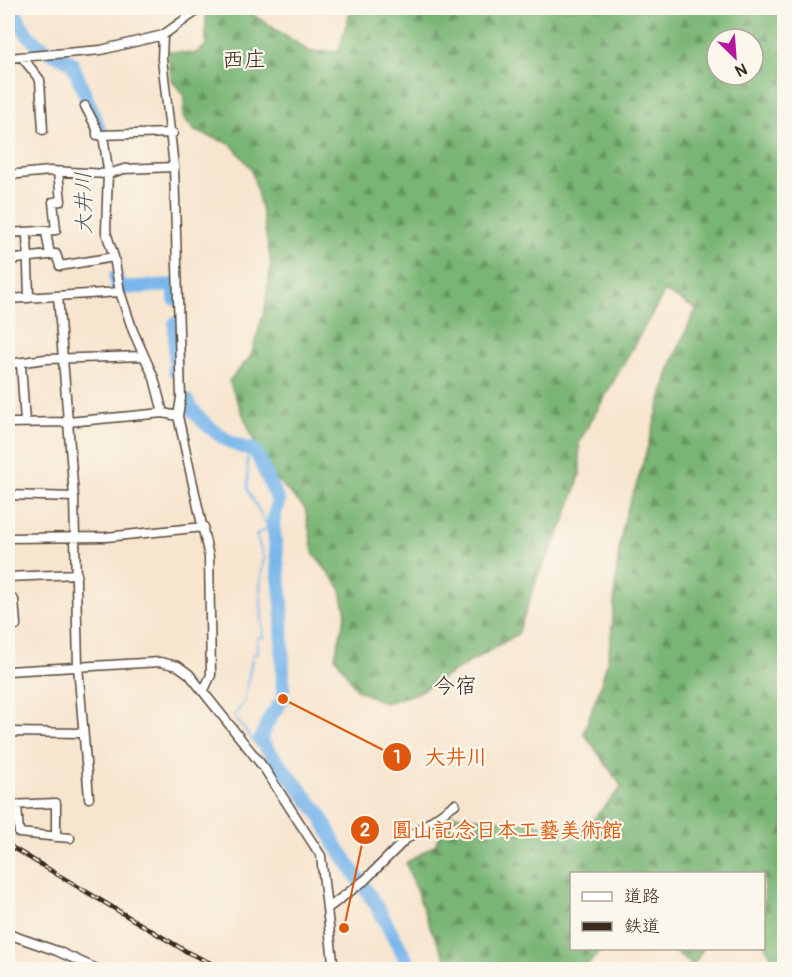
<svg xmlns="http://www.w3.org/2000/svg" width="792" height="977" viewBox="0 0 792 977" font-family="Pangolin,'Klee One',sans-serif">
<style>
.forest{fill:url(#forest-firs);stroke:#5a7049;stroke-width:1.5;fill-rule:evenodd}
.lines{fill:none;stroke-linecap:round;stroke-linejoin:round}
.stream{stroke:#78b6eb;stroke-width:2}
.river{stroke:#78b6eb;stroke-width:14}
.minor-casing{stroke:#574639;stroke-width:11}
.minor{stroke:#fff;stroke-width:8}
.rail-casing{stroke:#3b2a1e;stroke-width:4.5}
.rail{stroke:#fbf7ec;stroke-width:2;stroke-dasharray:7;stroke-linecap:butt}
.labels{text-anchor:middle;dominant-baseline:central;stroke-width:4.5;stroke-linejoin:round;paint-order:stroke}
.water-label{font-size:21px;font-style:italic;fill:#4d545c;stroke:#fbf7ec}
.quarter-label{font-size:22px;fill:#3b2a1e;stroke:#fbf7ec}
.leader{fill:none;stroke:#df570d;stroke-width:2}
.callout-dot{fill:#df570d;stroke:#fbf7ec;stroke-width:2}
.mark-label{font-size:18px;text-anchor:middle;font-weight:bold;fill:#fff}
.callout-label{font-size:21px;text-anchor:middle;font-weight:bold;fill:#df570d;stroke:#fbf7ec;stroke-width:4.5;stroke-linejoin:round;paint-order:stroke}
</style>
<defs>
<pattern id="forest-firs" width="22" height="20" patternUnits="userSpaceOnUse" patternTransform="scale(1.5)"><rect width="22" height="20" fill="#79b574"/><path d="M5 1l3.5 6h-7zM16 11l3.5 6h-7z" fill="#64935f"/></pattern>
</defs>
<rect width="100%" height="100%" fill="#fbf7ec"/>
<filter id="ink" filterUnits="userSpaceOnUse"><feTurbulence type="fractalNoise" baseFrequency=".0167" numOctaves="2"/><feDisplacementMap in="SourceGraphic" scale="12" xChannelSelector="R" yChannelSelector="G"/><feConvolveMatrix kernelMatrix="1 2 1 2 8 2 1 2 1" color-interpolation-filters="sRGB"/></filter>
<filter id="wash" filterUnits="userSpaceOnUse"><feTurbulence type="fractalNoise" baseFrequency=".008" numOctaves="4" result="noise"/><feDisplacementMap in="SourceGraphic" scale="24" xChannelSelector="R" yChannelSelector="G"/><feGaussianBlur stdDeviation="1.35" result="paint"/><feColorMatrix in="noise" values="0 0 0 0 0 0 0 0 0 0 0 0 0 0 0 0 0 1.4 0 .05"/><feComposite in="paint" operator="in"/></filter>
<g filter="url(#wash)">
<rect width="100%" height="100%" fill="#f7e5cf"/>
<!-- forest -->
<path class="forest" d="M215,8H227L252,14L310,52L339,51L351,8H784V969H779L764,944V874H572V948L603,949L583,969H451L430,927L406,863L435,845L451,815L585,828L622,787L584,733C591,710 602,686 607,662C619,604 611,539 637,484L671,365L696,309L665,291L579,442L580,475L564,523L538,575L518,634L417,693L385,703L357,690L335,656L346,613L340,587L314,555L305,508L266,469L229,381L251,356L265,309L271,264L262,211L251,168L231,144L195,131L183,117L185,97L171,79L168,51L194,54L206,46V14ZM717,39H753V75H717Z
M671,949H703L693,966Z"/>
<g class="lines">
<!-- stream -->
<path class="stream" d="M247,449L248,491L268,527L256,535L264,558L260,583L263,637L257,638V654H253L244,702L234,716L254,742"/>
<!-- river -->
<path class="river" d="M13,8C31,48 36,43 72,63L100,131
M116,277L118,288L175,285V299
M175,371V324
M187,400C197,421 231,448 253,449L256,452L278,501L273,523L282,604L283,699L269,719L260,740L320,814L336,846L375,903L412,970"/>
</g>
</g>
<g filter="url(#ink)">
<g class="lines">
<defs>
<path id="minor" d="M163,35L162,59L174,167L181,398L178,416L209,557L211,675L204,690
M22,57L40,80L43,130
M8,58L101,50L163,35L201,8
M85,106L97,129V135L173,133
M103,135L108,170L106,232L114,257L120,292L133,331L154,378L163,413
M8,175L50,171L108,174L124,169L174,167
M46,232L50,255
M8,233L56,230L53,202L61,201L58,172
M27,233L29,298
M8,260L56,254L60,266L114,257
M58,296L74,497L78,666L89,798
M8,299L120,292
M8,364L46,359L144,356
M21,364L25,422
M8,423L68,422L163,413L178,416
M8,495L74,497
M8,538L106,537L204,527
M8,577L77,574
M8,601L14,600L16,625
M8,671L160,662L178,666L189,674L264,768L321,856L334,970
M8,732L83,733
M8,805L56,803V837
M17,805L19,833L70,838
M328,908L365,880L405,840L455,804
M8,934L57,951L99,970"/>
</defs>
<!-- minor casing -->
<use href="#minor" class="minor-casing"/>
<!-- minor -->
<use href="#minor" class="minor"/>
<defs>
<path id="rail" d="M8,845L189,953L226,970"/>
</defs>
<!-- rail casing -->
<use href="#rail" class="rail-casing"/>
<!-- rail -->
<use href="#rail" class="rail"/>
</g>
</g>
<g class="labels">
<!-- water labels -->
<g class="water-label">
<text transform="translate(84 203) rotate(-91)">大井川</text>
</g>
<!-- quarter labels -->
<g class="quarter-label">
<text x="244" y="60">西庄</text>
<text x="455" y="686">今宿</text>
</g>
</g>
<!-- callouts -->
<path class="leader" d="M283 699L397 757M344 928L365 830"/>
<g class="callout-dot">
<circle cx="283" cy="699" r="6"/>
<circle cx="344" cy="928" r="6"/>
<circle cx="397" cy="757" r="15"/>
<circle cx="365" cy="830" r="15"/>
</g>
<g class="mark-label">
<text x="397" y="763">1</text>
<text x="365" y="836">2</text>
</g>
<g class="callout-label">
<text x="456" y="764">大井川</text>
<text x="507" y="837">圓山記念日本工藝美術館</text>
</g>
<!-- margin -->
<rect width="792" height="977" fill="none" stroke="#fbf7ec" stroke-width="30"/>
<!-- legend -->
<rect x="570" y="872" width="195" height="78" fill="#fbf7ec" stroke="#aea59a" stroke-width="1.5"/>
<rect x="582" y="892" width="30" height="9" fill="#ffffff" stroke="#aea59a" stroke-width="1.5"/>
<text x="624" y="902" font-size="18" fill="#3b2a1e">道路</text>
<rect x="582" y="922" width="30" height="9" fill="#3b2a1e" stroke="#aea59a" stroke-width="1.5"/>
<text x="624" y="932" font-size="18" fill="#3b2a1e">鉄道</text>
<!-- north arrow -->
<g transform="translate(735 57) rotate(155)"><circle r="28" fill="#fbf7ec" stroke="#aea59a" stroke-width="1.5"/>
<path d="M0-4.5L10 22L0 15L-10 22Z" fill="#b5179e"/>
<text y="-9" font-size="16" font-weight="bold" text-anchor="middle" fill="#3b2a1e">N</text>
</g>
</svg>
